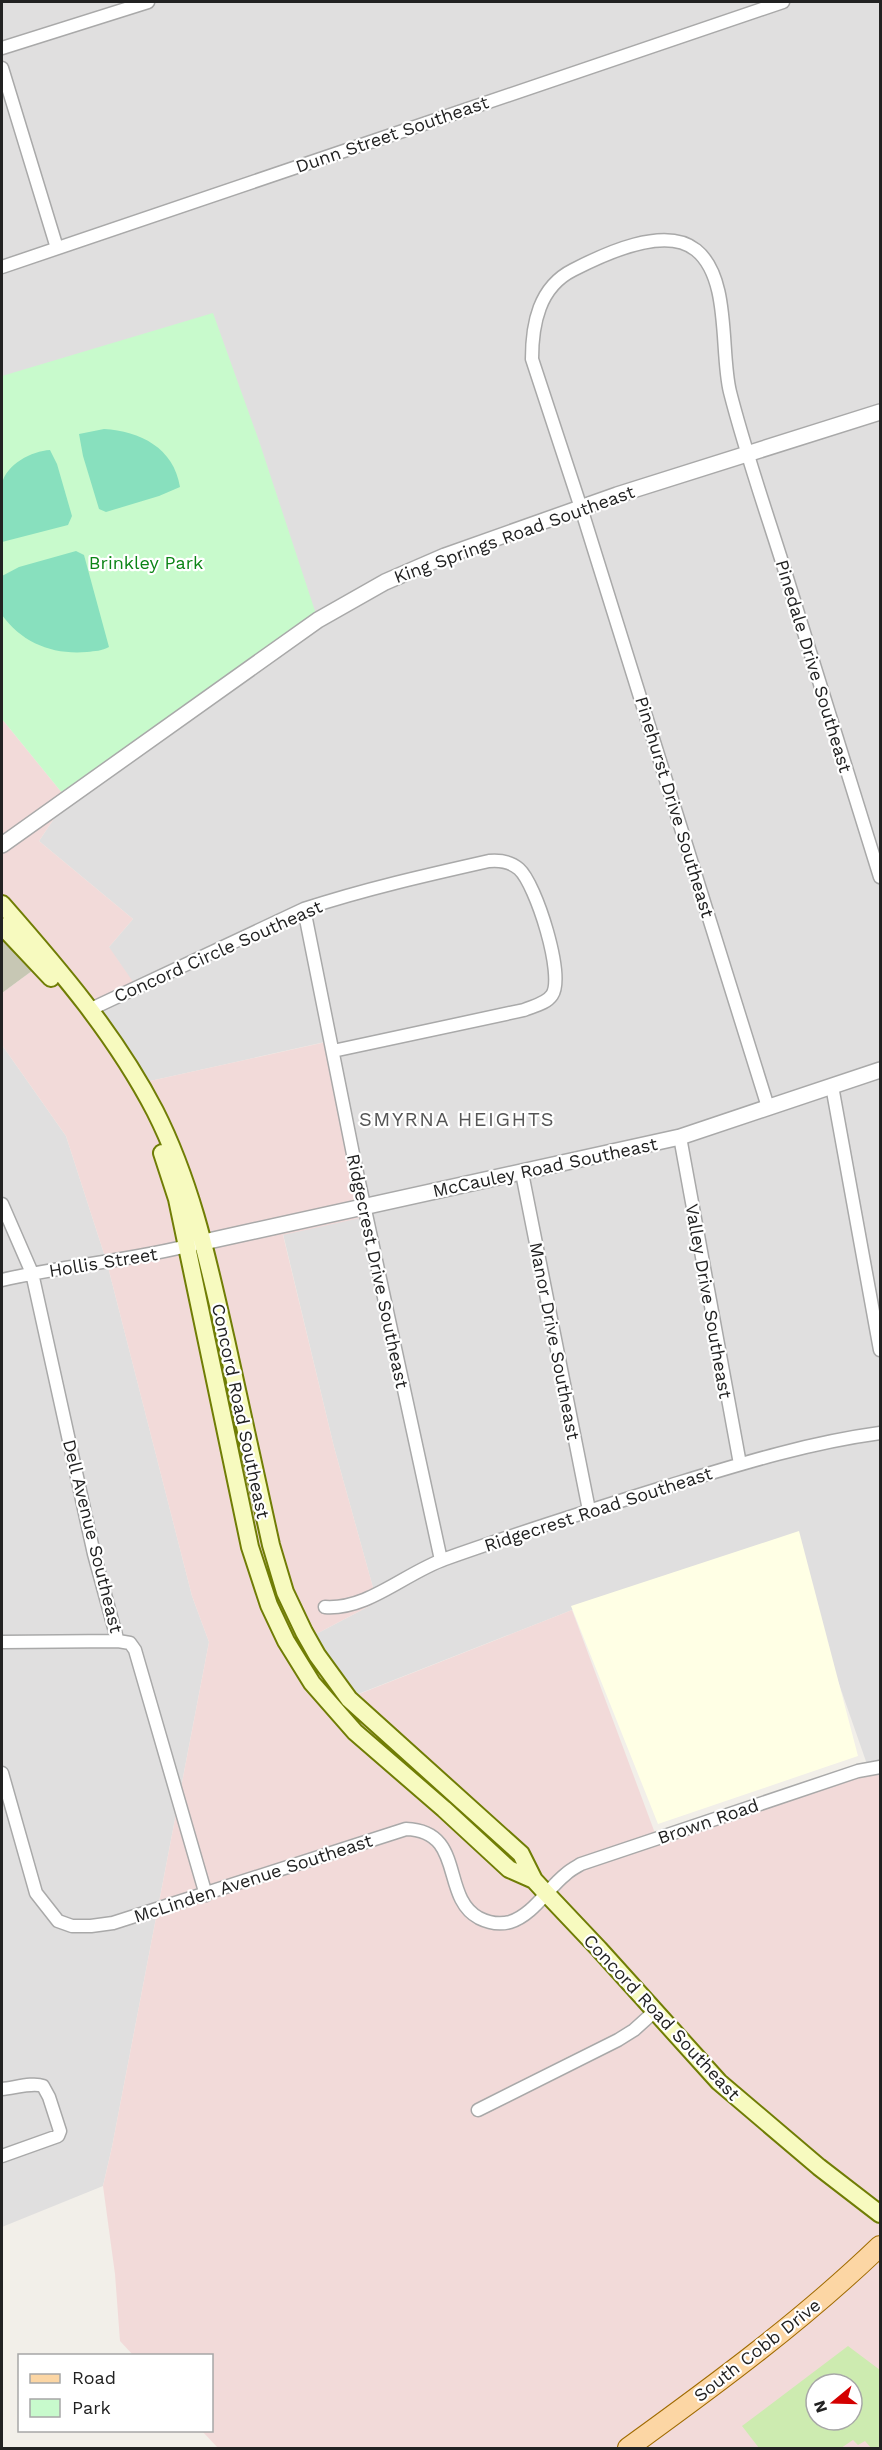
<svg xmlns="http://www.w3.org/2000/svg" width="882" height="2450" viewBox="0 0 882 2450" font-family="'Work Sans',sans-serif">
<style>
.residential{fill:#e0dfdf}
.commercial{fill:#f2dad9;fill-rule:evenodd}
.education{fill:#ffffe5}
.construction{fill:#c7c7b4}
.grass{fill:#cdebb0;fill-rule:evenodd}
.park{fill:#c8facc}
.pitch{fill:#88e0be}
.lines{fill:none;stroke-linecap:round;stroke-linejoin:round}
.minor-casing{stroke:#a9a9a9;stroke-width:15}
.tertiary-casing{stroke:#a9a9a9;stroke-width:18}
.secondary-casing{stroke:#707d05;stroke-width:20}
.primary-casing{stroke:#a06b00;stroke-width:22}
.minor{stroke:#fff;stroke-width:12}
.tertiary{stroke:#fff;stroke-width:15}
.secondary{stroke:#f7fabf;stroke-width:16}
.primary{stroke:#fcd6a4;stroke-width:20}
.labels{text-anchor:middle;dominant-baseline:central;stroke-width:4.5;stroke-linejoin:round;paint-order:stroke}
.street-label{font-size:18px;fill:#222;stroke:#fff}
.park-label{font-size:18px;fill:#0c8416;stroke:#fff}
.neighbourhood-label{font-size:20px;letter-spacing:1.5px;fill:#555;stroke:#fff}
</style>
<rect width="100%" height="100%" fill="#f2efe9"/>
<!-- residential -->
<path class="residential" d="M2,2H880V1770H869L792,1549L572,1610L348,1698L303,1641L377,1602L334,1447L283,1234L334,1040L150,1081L102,1012L109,947L133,919L39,841L67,799L2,376Z
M2,1045L66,1136L107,1263L192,1596L209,1642L112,2147L103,2186L2,2227Z"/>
<!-- commercial -->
<path class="commercial" d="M2,719L67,799L39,841L133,919L109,947L140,992L102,1012L150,1081L335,1040L365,1217L283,1235L334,1447L377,1602L303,1641L349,1698L572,1610L659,1844L880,1770V2448H218L202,2431L212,2430V2356L133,2355L120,2341L115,2274L103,2186L112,2147L209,1642L192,1596L107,1263L66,1136L2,1045V993L44,962L2,914ZM816,2384H852V2420H816Z"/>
<!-- education -->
<path class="education" d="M799,1531L858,1756L658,1824L571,1606Z"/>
<!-- construction -->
<path class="construction" d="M2,914L44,962L2,993Z"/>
<!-- grass -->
<path class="grass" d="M848,2346L880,2370V2448H871L865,2441L858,2445L853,2440L841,2448H759L742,2426ZM816,2384H852V2420H816Z"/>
<!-- park -->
<path class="park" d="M213,313L259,441L318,620L67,799L2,719V376Z"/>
<!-- pitch -->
<path class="pitch" d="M104,429C140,431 174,448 180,487L159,496L106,512L99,509L83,456L79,434Z
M50,450L57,464L72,516L68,525L2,542C1,525 0,500 2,484C6,464 32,451 50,450Z
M76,551L84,555L109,647C102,651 95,651 87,652C53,655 22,643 2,615V576L19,567Z"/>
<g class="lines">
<defs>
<path id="minor" d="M2,48L148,2
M2,68L57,248
M2,267L783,2
M304,909L354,1159L441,1560
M91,1009L304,909C365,889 427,875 489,861C500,860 510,861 519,869C536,884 565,976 552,995C546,1004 533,1006 524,1010L333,1051
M832,1086L880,1350
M768,1107L581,508L532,359C532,324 539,287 573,270C604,254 665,225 696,250C731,278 720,352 730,392C745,451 765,508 783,565C816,669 848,773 880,877
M680,1137L740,1464
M522,1173L589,1510
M2,1204L32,1273L94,1554L116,1635L118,1641L130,1643L135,1650L206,1895
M2,1280C65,1265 131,1261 195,1244
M325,1607C368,1610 405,1573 445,1559C518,1533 591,1510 665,1487C737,1465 806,1443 880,1433
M2,1642L118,1641
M2,1773L36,1893L58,1921L72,1926H91L113,1923L406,1829C466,1831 440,1897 479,1918C489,1923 499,1925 510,1922C533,1915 548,1888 566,1874C570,1870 576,1867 581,1864L858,1771L880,1767
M2,2089C14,2088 33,2082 43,2086L49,2097L60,2131L58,2136L2,2156
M478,2110L618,2040L634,2030L655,2011"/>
<path id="tertiary" d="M2,845L318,620L385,582L445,556L617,495L880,412
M204,1242L680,1137L880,1070"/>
<path id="secondary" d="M2,904C59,969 115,1034 155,1111C192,1184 208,1261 226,1340C241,1408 256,1476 271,1545L285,1592L304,1632L317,1655L349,1699L521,1854L534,1880L546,1893L599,1949L719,2082L819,2167L880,2214
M2,926L51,978
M162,1153L177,1199L250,1547L269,1605L286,1641L312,1683L355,1732L444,1809L509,1869L534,1880"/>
<path id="primary" d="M628,2448C715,2385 802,2321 880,2246"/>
</defs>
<!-- minor casing -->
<use href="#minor" class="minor-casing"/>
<!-- tertiary casing -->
<use href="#tertiary" class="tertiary-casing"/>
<!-- secondary casing -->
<use href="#secondary" class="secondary-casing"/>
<!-- primary casing -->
<use href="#primary" class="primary-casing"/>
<!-- minor -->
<use href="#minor" class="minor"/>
<!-- tertiary -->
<use href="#tertiary" class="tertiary"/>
<!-- secondary -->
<use href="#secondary" class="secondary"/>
<!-- primary -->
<use href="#primary" class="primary"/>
</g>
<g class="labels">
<!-- street labels -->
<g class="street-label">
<text transform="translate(392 134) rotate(-19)">Dunn Street Southeast</text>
<text transform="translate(514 534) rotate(-20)">King Springs Road Southeast</text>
<text transform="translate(814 666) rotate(73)">Pinedale Drive Southeast</text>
<text transform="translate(675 807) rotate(73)">Pinehurst Drive Southeast</text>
<text transform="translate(218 951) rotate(-24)">Concord Circle Southeast</text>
<text transform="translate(545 1167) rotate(-12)">McCauley Road Southeast</text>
<text transform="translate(103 1262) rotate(-9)">Hollis Street</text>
<text transform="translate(378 1271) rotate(78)">Ridgecrest Drive Southeast</text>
<text transform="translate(709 1301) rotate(80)">Valley Drive Southeast</text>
<text transform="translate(555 1341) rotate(79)">Manor Drive Southeast</text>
<text transform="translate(241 1411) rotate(78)">Concord Road Southeast</text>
<text transform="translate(598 1509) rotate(-18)">Ridgecrest Road Southeast</text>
<text transform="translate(93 1536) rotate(76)">Dell Avenue Southeast</text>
<text transform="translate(708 1821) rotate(-19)">Brown Road</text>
<text transform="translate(253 1878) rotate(-18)">McLinden Avenue Southeast</text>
<text transform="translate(662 2017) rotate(47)">Concord Road Southeast</text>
<text transform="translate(757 2350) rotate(-38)">South Cobb Drive</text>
</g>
<!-- park labels -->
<g class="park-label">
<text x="146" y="562">Brinkley Park</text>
</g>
<!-- neighbourhood labels -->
<g class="neighbourhood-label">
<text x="457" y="1119">SMYRNA HEIGHTS</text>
</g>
</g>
<!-- border -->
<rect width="882" height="2450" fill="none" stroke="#222222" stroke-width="6"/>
<!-- legend -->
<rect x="18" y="2354" width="195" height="78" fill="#ffffff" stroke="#a7a7a7" stroke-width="1.5"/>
<rect x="30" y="2374" width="30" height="9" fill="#fcd6a4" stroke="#a7a7a7" stroke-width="1.5"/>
<text x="72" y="2384" font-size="18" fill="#222222">Road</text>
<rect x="30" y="2399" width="30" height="18" fill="#c8facc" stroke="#a7a7a7" stroke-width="1.5"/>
<text x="72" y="2414" font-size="18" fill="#222222">Park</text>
<!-- north arrow -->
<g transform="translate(834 2402) rotate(251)"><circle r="28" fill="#ffffff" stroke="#a7a7a7" stroke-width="1.5"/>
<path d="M0-4.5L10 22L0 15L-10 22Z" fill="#d40000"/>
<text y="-9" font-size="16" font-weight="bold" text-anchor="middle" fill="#222222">N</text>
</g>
</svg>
